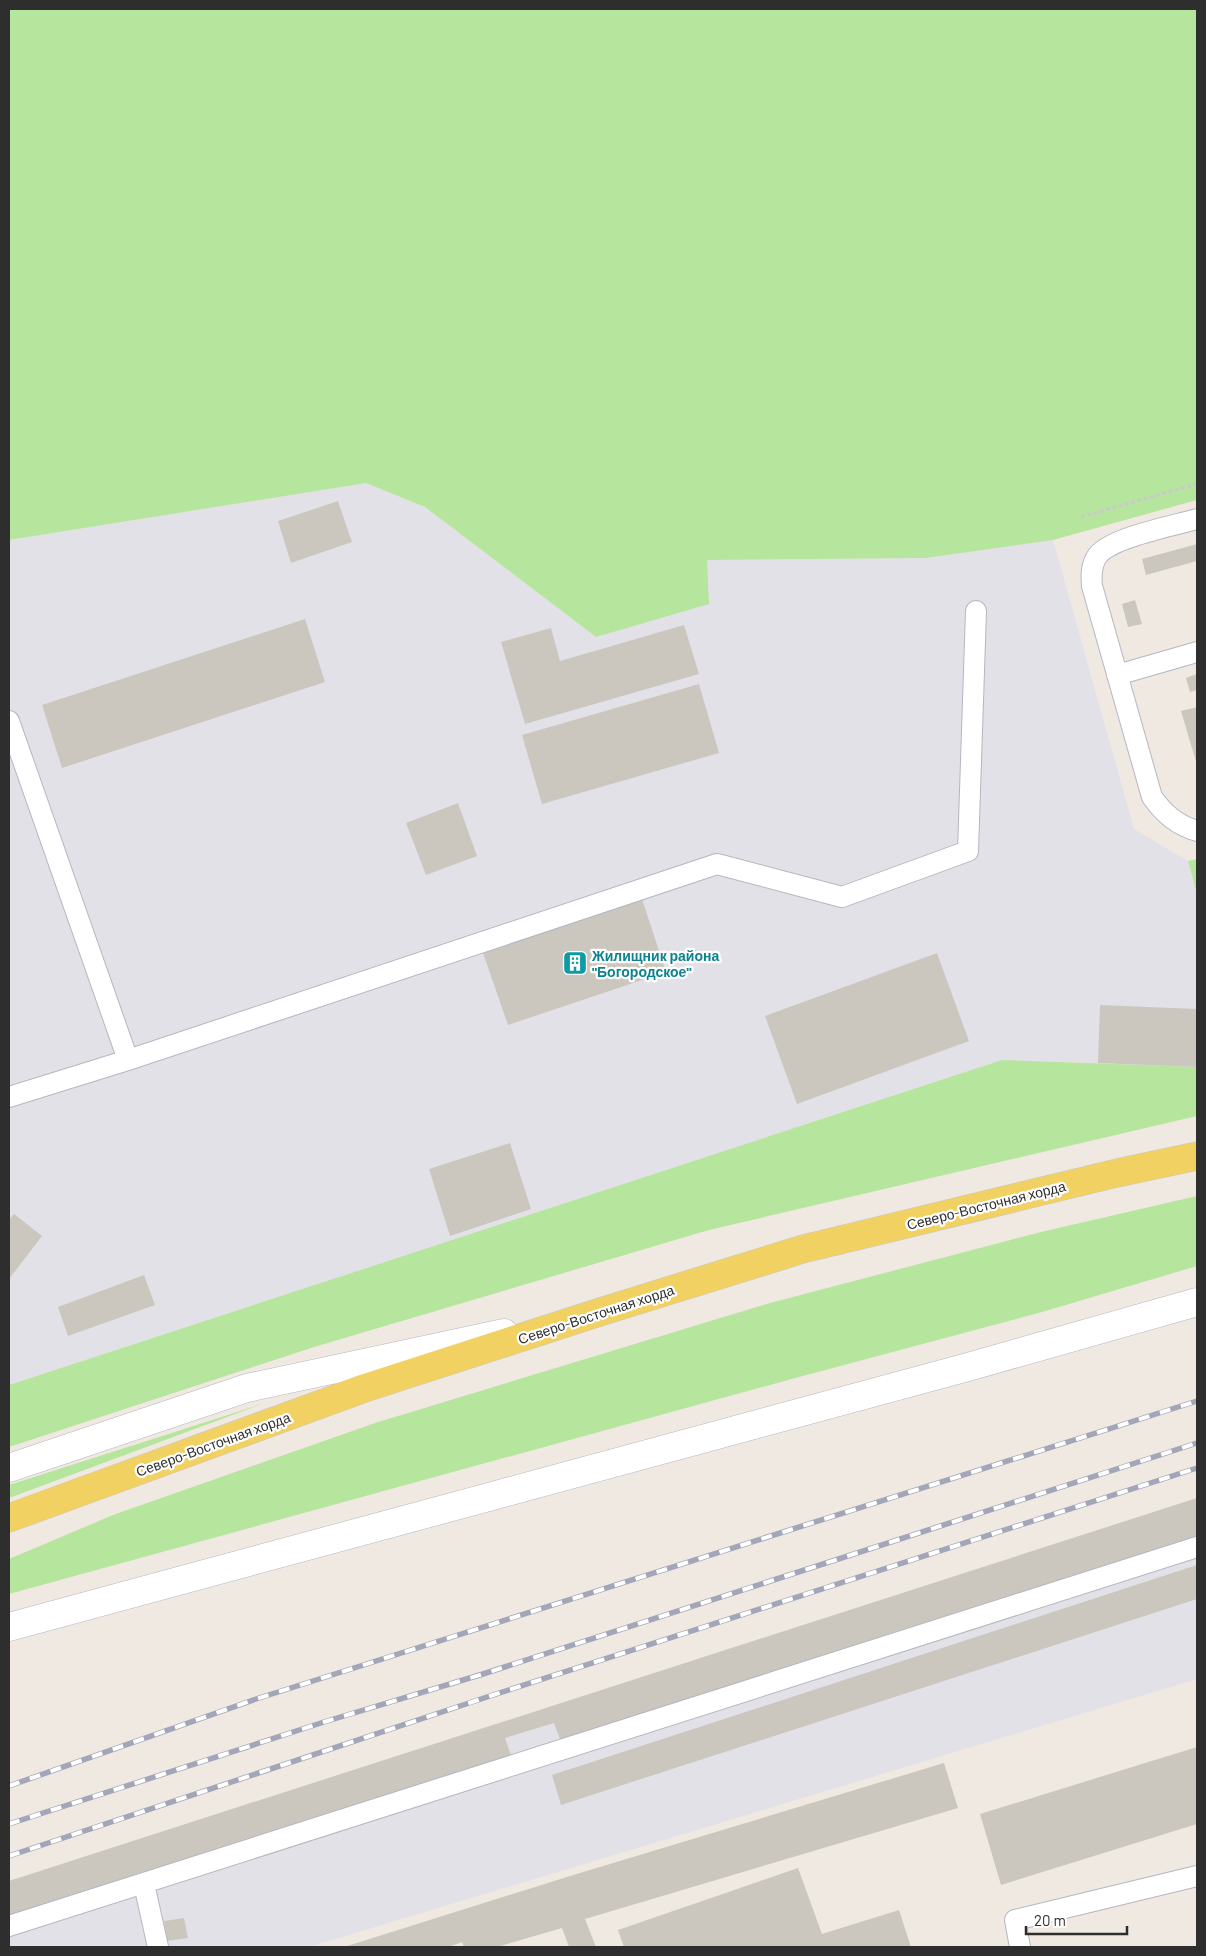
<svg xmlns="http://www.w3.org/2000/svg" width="1206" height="1956" viewBox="0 0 1206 1956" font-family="Barlow,sans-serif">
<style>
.industrial{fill:#e3e1e8}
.green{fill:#b6e59e}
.building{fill:#cbc7bf}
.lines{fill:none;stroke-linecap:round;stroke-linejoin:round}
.lane-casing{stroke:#b4b7c1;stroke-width:22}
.street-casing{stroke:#b4b7c1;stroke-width:29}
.secondary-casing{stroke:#b4b7c1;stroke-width:29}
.primary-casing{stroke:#c9c9c9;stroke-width:29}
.path{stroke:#c9c9c9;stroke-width:3;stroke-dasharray:4 2.5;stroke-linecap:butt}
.lane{stroke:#fff;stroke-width:20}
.street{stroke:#fff;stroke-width:28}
.secondary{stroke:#fff;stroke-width:28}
.primary{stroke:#f2d163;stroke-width:28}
.rail-casing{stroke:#a3a6b8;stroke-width:5.5}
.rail{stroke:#fff;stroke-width:4;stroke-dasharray:11;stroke-linecap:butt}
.labels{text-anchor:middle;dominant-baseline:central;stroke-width:4.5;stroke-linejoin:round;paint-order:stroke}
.culture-label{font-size:14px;font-weight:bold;fill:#0d838f;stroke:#fff;text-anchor:start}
.street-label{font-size:14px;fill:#2e2e2e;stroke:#fff}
</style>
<rect width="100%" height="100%" fill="#efe9e1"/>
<!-- industrial -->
<path class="industrial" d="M366,483L425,507L596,637L706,560L926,558L1053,540L1134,829L1188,861L1197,894V1067L1002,1060L9,1385V540Z
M1197,1498V1679L309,1947H9V1881Z"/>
<!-- green -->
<path class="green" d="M9,9H1197V500L1053,540L926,558L707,560L709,604L596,637L425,507L366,483L9,540Z
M1197,859V894L1188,861Z
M1002,1060L1197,1067V1116L709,1230L314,1347L9,1447V1385Z
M1197,1196V1266L1042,1312L788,1380L9,1594V1559L113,1515L375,1423L770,1303L1041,1232Z
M262,1404L9,1498V1485Z"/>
<!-- building -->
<path class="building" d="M338,501L352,542L291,563L278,521Z
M1197,544V561L1146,575L1142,559Z
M1135,600L1142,624L1128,627L1122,604Z
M305,619L325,682L62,768L42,705Z
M684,625L699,674L525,724L501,642L551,628L560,661Z
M1197,674V690L1190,692L1186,678Z
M699,684L719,753L542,804L522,735Z
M1197,707V765L1181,711Z
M458,803L477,856L426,875L406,823Z
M642,899L666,972L508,1025L483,953Z
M937,953L969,1041L797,1104L765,1016Z
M1100,1005L1197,1009V1067L1098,1063Z
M510,1143L531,1209L450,1236L429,1169Z
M14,1214L42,1236L9,1279V1220Z
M144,1275L155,1305L68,1336L58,1307Z
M1197,1498V1536L561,1742L554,1723L505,1738L511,1755L9,1917V1881Z
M1197,1565V1599L561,1805L552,1775Z
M1197,1747V1824L1001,1885L980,1814Z
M944,1763L958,1808L585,1919L596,1947H569L562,1928L497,1947H464L462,1942L449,1947H344L570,1876Z
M798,1868L822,1934L899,1910L911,1947H624L618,1930Z
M184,1918L188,1938L167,1941L164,1921Z"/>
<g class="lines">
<defs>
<path id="lane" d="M1197,519C1173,526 1113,537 1098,555C1091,564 1091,575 1092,586L1152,797C1164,814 1177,825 1197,831
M1117,675L1197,652
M9,721L128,1060
M9,1097L128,1060L717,864L842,897L968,851L976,611
M144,1884L158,1947
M9,1926L1197,1547
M1020,1947L1015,1920L1197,1876"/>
<path id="street" d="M9,1627L968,1367L1197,1302"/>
<path id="secondary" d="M9,1468L247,1388L504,1333"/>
<path id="primary" d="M9,1518L365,1388L600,1312L803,1249L1117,1173L1197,1156"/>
</defs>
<!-- lane casing -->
<use href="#lane" class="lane-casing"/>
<!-- street casing -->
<use href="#street" class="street-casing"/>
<!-- secondary casing -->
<use href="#secondary" class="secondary-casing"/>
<!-- primary casing -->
<use href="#primary" class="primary-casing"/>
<!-- path -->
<path class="path" d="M1081,517L1197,484"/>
<!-- lane -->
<use href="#lane" class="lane"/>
<!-- street -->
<use href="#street" class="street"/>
<!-- secondary -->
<use href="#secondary" class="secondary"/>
<!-- primary -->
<use href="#primary" class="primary"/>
<defs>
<path id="rail" d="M9,1786L256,1699L1197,1401
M9,1824L324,1722L483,1674L1197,1443
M9,1856L490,1696L1197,1468"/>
</defs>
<!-- rail casing -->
<use href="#rail" class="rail-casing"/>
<!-- rail -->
<use href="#rail" class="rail"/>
</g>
<!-- icons -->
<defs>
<symbol id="building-square" viewBox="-11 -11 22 22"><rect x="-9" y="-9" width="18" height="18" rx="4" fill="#0f9aa8" stroke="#fff"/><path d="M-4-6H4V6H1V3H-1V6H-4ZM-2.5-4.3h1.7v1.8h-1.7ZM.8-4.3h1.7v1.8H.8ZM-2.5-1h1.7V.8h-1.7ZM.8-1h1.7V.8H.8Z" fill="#fff"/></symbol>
</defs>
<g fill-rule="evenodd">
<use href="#building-square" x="561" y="949" width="28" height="28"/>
</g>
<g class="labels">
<!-- culture labels -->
<g class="culture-label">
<text x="592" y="955">Жилищник района<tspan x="592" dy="16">"Богородское"</tspan></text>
</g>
<!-- street labels -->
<g class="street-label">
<text transform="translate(986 1205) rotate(-14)">Северо-Восточная хорда</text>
<text transform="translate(596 1314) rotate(-18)">Северо-Восточная хорда</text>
<text transform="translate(213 1444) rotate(-20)">Северо-Восточная хорда</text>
</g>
</g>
<!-- border -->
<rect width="1206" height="1956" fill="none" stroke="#2e2e2e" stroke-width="20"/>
<!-- scale -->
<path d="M1026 1926v8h101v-8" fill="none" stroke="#2e2e2e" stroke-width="2.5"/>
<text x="1034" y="1926" font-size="15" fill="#2e2e2e" stroke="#ffffff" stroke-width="4" paint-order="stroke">20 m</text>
</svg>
